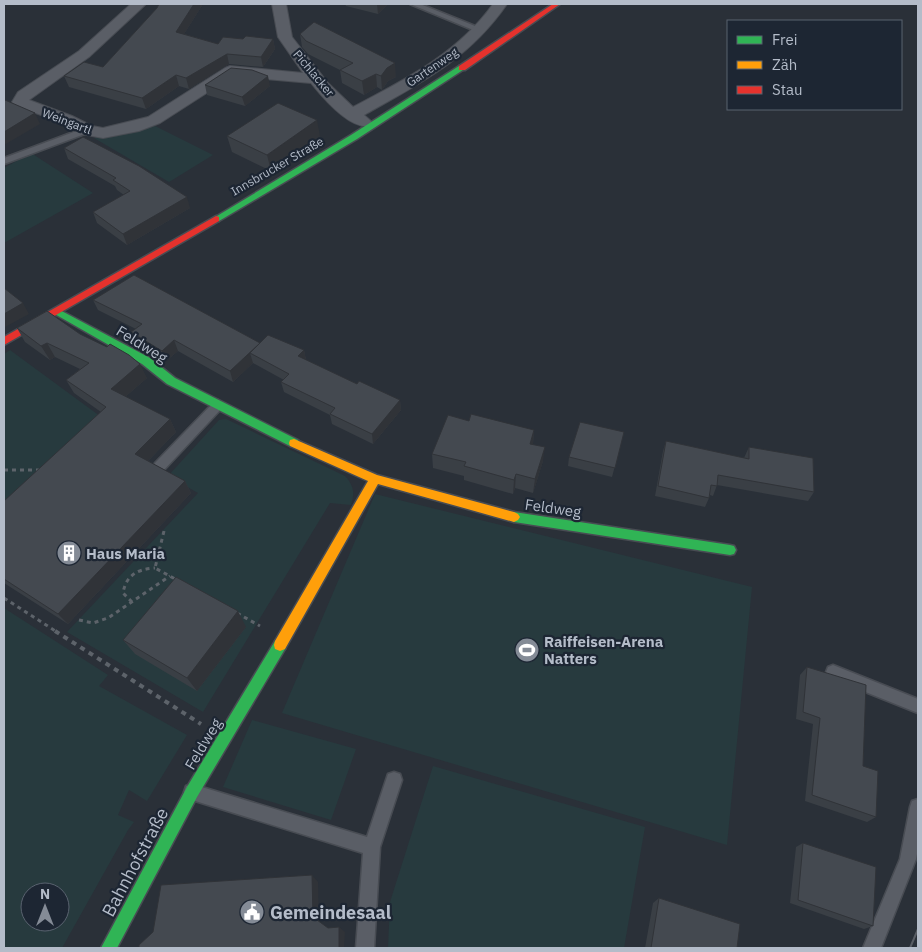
<svg xmlns="http://www.w3.org/2000/svg" width="922" height="952" viewBox="0 0 922 952" font-family="'IBM Plex Sans',sans-serif">
<style>
.green{fill:#273a3e;fill-rule:evenodd}
.lines{fill:none;stroke-linecap:round;stroke-linejoin:round}
.lane-casing{stroke:#484c53;stroke-width:3}
.street-casing{stroke:#484c53;stroke-width:2}
.fast-casing{stroke:#484c53;stroke-width:3}
.slow-casing{stroke:#484c53;stroke-width:3}
.jam-casing{stroke:#484c53;stroke-width:3}
.path-far1{stroke:#5d636a;stroke-width:3;stroke-dasharray:4 4;stroke-linecap:butt}
.path{stroke:#5d636a;stroke-width:4;stroke-dasharray:5 5;stroke-linecap:butt}
.lane{fill:#5a5e66;fill-rule:evenodd}
.street{fill:#5a5e66;fill-rule:evenodd}
.fast{fill:#30b455;fill-rule:evenodd}
.slow{fill:#ff9f0a;fill-rule:evenodd}
.jam{fill:#e5322d;fill-rule:evenodd}
.tram{stroke:#595d64;stroke-width:2}
.wall{fill:#3a3f45}
.shaded-wall{fill:#303338}
.building{fill:#444950;stroke:#303338}
.labels{text-anchor:middle;dominant-baseline:central;stroke-width:4.5;stroke-linejoin:round;paint-order:stroke}
.far-street-label{font-size:12px;fill:#b4bcc9;stroke:#1d2633}
.street-label{font-size:15px;fill:#b4bcc9;stroke:#1d2633}
.poi-label{font-size:15px;font-weight:bold;fill:#b4bcc9;stroke:#1d2633;text-anchor:start}
.near-street-label{font-size:18px;fill:#b4bcc9;stroke:#1d2633}
.near-poi-label{font-size:18px;font-weight:bold;fill:#b4bcc9;stroke:#1d2633;text-anchor:start}
</style>
<rect width="100%" height="100%" fill="#2a3038"/>
<!-- green -->
<path class="green" d="M155,126L213,155L169,182L94,138Z
M31,153L93,193L4,243V168Z
M10,350L108,422L4,519V354Z
M226,419L345,476C354,486 355,493 351,505L330,503L203,712L67,632L198,493L168,476L219,420Z
M375,494L752,587L727,845L282,713Z
M4,608L108,675L99,686L187,735L147,801L129,790L118,815L134,822L128,830L62,948H4ZM30,892H60V922H30Z
M252,720L356,749L331,820L223,787Z
M433,766L645,827L624,948H388L390,902Z"/>
<g class="lines">
<defs>
<path id="lane" d="M410,4H420L485,30L478,32Z
M87,127L91,130L90,132L4,164V158Z
M218,400L224,405L222,408L163,471H155L153,467L155,463L214,402Z
M833,665L918,699V713L828,677L826,672L828,667Z
M394,772L400,774L402,780L380,847L374,948H356L363,853L192,800L186,798L184,792L186,786L192,784L367,837L388,774Z
M918,799V849L916,859L881,948H863L900,859L910,807L912,801Z"/>
<path id="street" d="M131,4H146L89,57L29,100L72,116L92,126L103,128L148,117L225,68L230,66L303,73L278,37L272,4H286L292,37L328,83L353,107C406,79 458,53 493,4H507C469,59 421,83 364,115L372,122L370,126C350,130 323,98 311,83L233,76L160,123L139,131L103,138L81,134L60,122L14,105L12,102L18,92L79,51Z"/>
<path id="fast" d="M459,66L466,68L357,139L219,221H213L212,219L351,135Z
M56,308L150,358L175,378L298,440L299,443L298,446H290L167,384L142,364L53,313L51,311Z
M514,512L730,545L734,546L736,550L734,554L730,555L514,522L510,520L508,517L510,514Z
M280,639L285,641L286,645L285,649L197,797L117,948H101L187,787L275,641Z"/>
<path id="slow" d="M294,439L377,475L514,512L518,514L520,517L518,520L514,522L378,484L285,649L280,651L275,649L274,645L275,641L368,481L290,446L289,443L290,440Z"/>
<path id="jam" d="M553,4H560L465,70H459V66Z
M216,216L219,217V221L4,345V337Z"/>
</defs>
<!-- lane casing -->
<use href="#lane" class="lane-casing"/>
<!-- street casing -->
<use href="#street" class="street-casing"/>
<!-- fast casing -->
<use href="#fast" class="fast-casing"/>
<!-- slow casing -->
<use href="#slow" class="slow-casing"/>
<!-- jam casing -->
<use href="#jam" class="jam-casing"/>
<!-- path-far1 -->
<path class="path-far1" d="M4,470H41
M164,531L155,568L177,580
M4,598L57,632
M132,602L123,593C126,575 138,569 155,568
M237,613L260,626
M79,620L93,623L108,618L170,576"/>
<!-- path -->
<path class="path" d="M55,631L201,724"/>
<!-- lane -->
<use href="#lane" class="lane"/>
<!-- street -->
<use href="#street" class="street"/>
<!-- fast -->
<use href="#fast" class="fast"/>
<!-- slow -->
<use href="#slow" class="slow"/>
<!-- jam -->
<use href="#jam" class="jam"/>
<!-- tram -->
<path class="tram" d="M910,948L918,929"/>
</g>
<!-- wall -->
<path class="wall" d="M159,4H203L184,34L218,44L243,39H273L275,49L263,67L229,64L189,89L179,86L146,109L69,87L64,76L103,67L157,8Z
M345,4H388L378,14L346,6Z
M300,34L396,77L388,81L382,90L377,87L364,95L342,83L340,70L308,54L302,47Z
M205,85L270,86L245,106L207,95Z
M227,136H320L271,171L232,152Z
M64,148L190,208L127,245L97,223L93,212L124,195L117,190L115,186L68,159Z
M93,300L260,343L304,350L306,360L357,384L400,400L401,410L373,444L332,424L330,415L284,392L281,382L284,380L253,363L233,382L178,351L166,361L136,343L131,332L136,329L98,310Z
M17,328L80,334L147,378L125,397L170,419L176,432L148,461L185,481L191,493L68,624L4,583V501L101,412L74,393L66,380L80,369L55,357L50,360L25,342Z
M469,421L534,430L533,444L543,461L533,493L515,488L513,494L464,480V476L433,468L432,454Z
M624,432L612,477L568,466L569,457Z
M666,441L744,458L749,447L814,492L808,501L717,485L713,496L710,495L709,498L705,507L655,496L663,451Z
M246,627L197,691L135,654L123,640Z
M807,667L863,766L876,817L867,822L805,801L813,724L796,719L800,675Z
M803,843L873,926L864,929L790,903L796,847Z
M659,898L737,948H645L653,903Z"/>
<!-- shaded-wall -->
<path class="shaded-wall" d="M194,4H203L179,42L176,32Z
M377,4H388L378,14Z
M273,39L275,49L263,67L261,57Z
M227,54L229,64L189,89L186,78Z
M395,63L396,77L388,81L382,90L381,76L387,68Z
M376,74L377,87L364,95L362,81Z
M176,75L179,86L146,109L142,98Z
M268,76L270,86L245,106L242,97Z
M35,113L40,124L4,145V132Z
M317,120L320,136L271,171L267,155Z
M187,197L190,208L127,245L123,234Z
M23,303L29,314L5,327L4,325V314Z
M174,340L178,351L166,361L162,351Z
M47,343L55,357L50,360L41,346Z
M260,343L250,353L253,363L233,382L230,371Z
M304,350L306,360L298,356Z
M140,364L147,378L118,403L111,389Z
M400,400L401,410L373,444L372,434Z
M170,419L176,432L143,466L135,454Z
M534,430L533,445L530,444Z
M545,447L543,461L533,493L535,479Z
M516,474L515,488L513,494L514,480Z
M185,481L191,493L68,624L58,614Z
M238,611L246,627L197,691L187,678Z
M312,875L318,882L319,922L313,917Z
M339,927L345,932L344,948H339Z"/>
<!-- building -->
<path class="building" d="M159,4H194L176,32L218,44L223,37L243,39L246,36L273,39L261,57L227,54L186,78L176,75L142,98L64,76L84,62L103,67L157,8Z
M314,22L395,63L387,68L381,76L376,74L362,81L340,70L353,63L306,41L300,34Z
M231,68L252,70L268,76L242,97L205,85Z
M5,100L35,113L4,132V101Z
M278,103L317,120L267,155L227,136Z
M83,137L139,166L187,197L123,234L93,212L130,191L113,180L116,178L64,148Z
M134,275L260,343L230,371L174,340L162,351L131,332L142,324L93,300Z
M4,288L23,303L4,314Z
M47,311L80,334L107,347L110,344L129,355L140,364L111,389L170,419L135,454L185,481L58,614L4,579V501L106,407L66,380L89,363L47,343L41,346L17,328Z
M268,335L304,350L298,356L357,384L359,381L400,400L372,434L330,414L335,408L281,382L289,374L250,353Z
M471,414L534,430L530,444L545,447L535,479L516,474L514,480L464,466L466,462L432,454L448,415L469,421Z
M580,422L624,432L615,468L569,457Z
M666,441L749,459V447L813,458L814,492L718,475L717,486L711,485L709,498L658,486Z
M176,577L238,611L187,678L123,640Z
M807,667L866,685L863,766L878,771L876,817L812,795L820,718L803,712Z
M803,843L876,867L873,926L798,900Z
M312,875L313,917L328,928L339,927V948H139V945L153,932L161,885Z
M659,898L740,924L737,948H651Z"/>
<!-- icons -->
<defs>
<symbol id="building-disc" viewBox="-11 -11 22 22"><circle r="9.5" fill="#848b96" stroke="#1d2633"/><path d="M-4-6H4V6H1V3H-1V6H-4ZM-2.5-4.3h1.7v1.8h-1.7ZM.8-4.3h1.7v1.8H.8ZM-2.5-1h1.7V.8h-1.7ZM.8-1h1.7V.8H.8Z" fill="#fff"/></symbol>
<symbol id="stadium-disc" viewBox="-11 -11 22 22"><circle r="9.5" fill="#848b96" stroke="#1d2633"/><path d="M0-5a6.5 5 0 1 0 0 10a6.5 5 0 1 0 0-10ZM-3.5-1.8h7v3.6h-7Z" fill="#fff"/></symbol>
<symbol id="civic-disc" viewBox="-11 -11 22 22"><circle r="9.5" fill="#848b96" stroke="#1d2633"/><path d="M-.6-6.5H3V-4.5H.6V-3L4-1V1h2V6H-6V1h2V-1L-.6-3ZM-1.2 2.5V6h2.4V2.5Z" fill="#fff"/></symbol>
</defs>
<g fill-rule="evenodd">
<use href="#building-disc" x="55" y="539" width="28" height="28"/>
<use href="#stadium-disc" x="513" y="636" width="28" height="28"/>
<use href="#civic-disc" x="238" y="898" width="28" height="28"/>
</g>
<g class="labels">
<!-- far-street labels -->
<g class="far-street-label">
<text transform="translate(432 67) rotate(-34)">Gartenweg</text>
<text transform="translate(314 73) rotate(50)">Pichlacker</text>
<text transform="translate(67 121) rotate(21)">Weingartl</text>
<text transform="translate(277 166) rotate(-30)">Innsbrucker Straße</text>
</g>
<!-- street labels -->
<g class="street-label">
<text transform="translate(142 344) rotate(32)">Feldweg</text>
<text transform="translate(553 508) rotate(8)">Feldweg</text>
<text transform="translate(203 744) rotate(-59)">Feldweg</text>
</g>
<!-- poi labels -->
<g class="poi-label">
<text x="86" y="553">Haus Maria</text>
<text x="544" y="641">Raiffeisen-Arena<tspan x="544" dy="17">Natters</tspan></text>
</g>
<!-- near-street labels -->
<g class="near-street-label">
<text transform="translate(135 862) rotate(-62)">Bahnhofstraße</text>
</g>
<!-- near-poi labels -->
<g class="near-poi-label">
<text x="270" y="912">Gemeindesaal</text>
</g>
</g>
<!-- border -->
<rect width="922" height="952" fill="none" stroke="#b4bcc9" stroke-width="10"/>
<!-- legend -->
<rect x="727" y="20" width="175" height="90" fill="#1d2633" stroke="#59626f"/>
<rect x="737" y="36" width="25" height="8" fill="#30b455" stroke="#59626f"/>
<text x="772" y="45" font-size="15" fill="#b4bcc9">Frei</text>
<rect x="737" y="61" width="25" height="8" fill="#ff9f0a" stroke="#59626f"/>
<text x="772" y="70" font-size="15" fill="#b4bcc9">Zäh</text>
<rect x="737" y="86" width="25" height="8" fill="#e5322d" stroke="#59626f"/>
<text x="772" y="95" font-size="15" fill="#b4bcc9">Stau</text>
<!-- north arrow -->
<g transform="translate(45 907)"><circle r="24" fill="#1d2633" stroke="#59626f"/>
<path d="M0-4L9 19L0 12L-9 19Z" fill="#848b96"/>
<text y="-8" font-size="14" font-weight="bold" text-anchor="middle" fill="#b4bcc9">N</text>
</g>
</svg>
